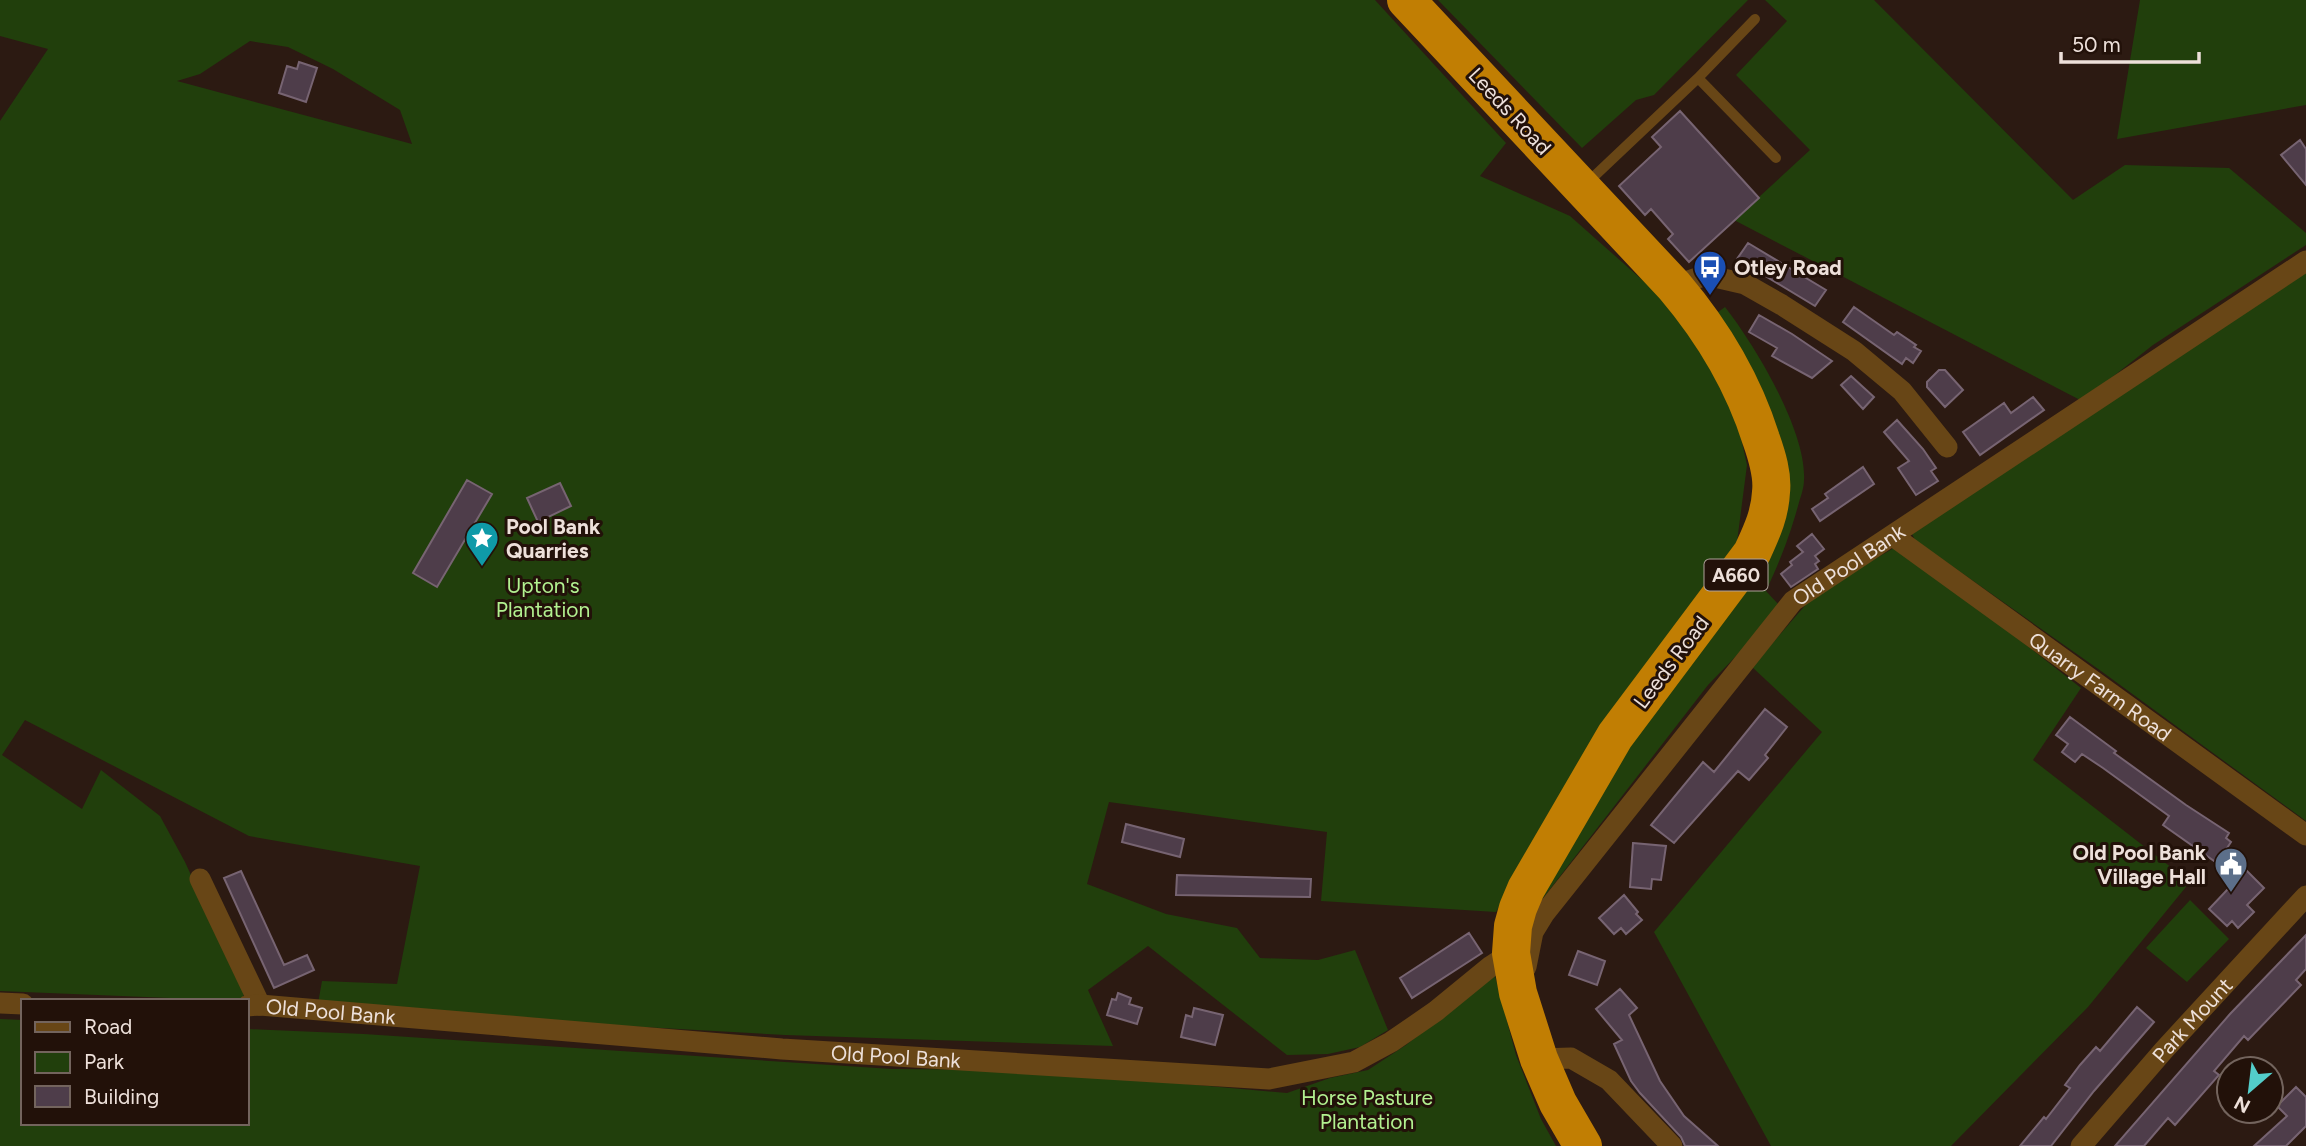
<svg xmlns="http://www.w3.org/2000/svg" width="2306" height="1146" viewBox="0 0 2306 1146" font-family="Figtree,sans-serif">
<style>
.green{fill:#213f0c;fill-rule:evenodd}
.building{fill:#4e3d4a;stroke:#776472;stroke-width:2}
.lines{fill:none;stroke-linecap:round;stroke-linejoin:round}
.lane{stroke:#684616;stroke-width:10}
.street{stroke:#684616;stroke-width:21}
.highway{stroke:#c17e03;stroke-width:38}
.labels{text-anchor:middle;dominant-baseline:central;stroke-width:6;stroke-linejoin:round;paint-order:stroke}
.shield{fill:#221109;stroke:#b0a29b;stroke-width:2}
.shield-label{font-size:19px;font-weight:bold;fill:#ede0da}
.street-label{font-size:21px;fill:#ede0da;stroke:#221109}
.poi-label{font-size:21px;font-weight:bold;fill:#ede0da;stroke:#221109;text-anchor:start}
.park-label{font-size:21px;fill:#b2f190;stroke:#221109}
</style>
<rect width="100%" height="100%" fill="#2c1a12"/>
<!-- green -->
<path class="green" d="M0,0H1375L1506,143L1480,176L1570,216L1675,309L1722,376L1737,420L1747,465L1737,542L1533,841L1496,912L1321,901L1327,832L1109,802L1087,884L1166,914L1237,928L1260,958L1318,960L1355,950L1388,1030L1360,1047L1328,1054L1287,1055L1148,946L1088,990L1113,1046L785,1035L317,1009L322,981L397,984L420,866L249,836L25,720L2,755L82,809L101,770L160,816L185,862L244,990L243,1001L0,991V121L48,49L0,36ZM250,41L288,47L333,69L400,110L412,144L177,81L200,74Z
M1438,0H1748L1654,95L1636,100L1582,148Z
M1765,0H1874L2073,200L2125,165L2229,168L2306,233V245L2153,345L2082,401L1734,220L1810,150L1736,75L1787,21Z
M2140,0H2306V105L2117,139Z
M2306,269V821L2101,671L1915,540L1912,534Z
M1725,307C1755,345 1807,432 1804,480C1804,489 1800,498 1798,506C1789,538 1780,561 1766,591L1779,605L1767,624L1708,685L1537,906L1631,734L1773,530L1710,318Z
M1899,545L2081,688L2033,760L2190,882L2088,1007L1951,1146H1771L1654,932L1822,732L1752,667L1815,594Z
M2190,900L2229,939L2187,982L2146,948Z
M1490,975L1495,976L1516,1055L1541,1119L1556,1146H0V1019L23,1020V1123H247V1029L364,1034L892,1069L1031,1070L1287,1093L1330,1078L1368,1070L1406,1045L1473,992Z"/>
<!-- building -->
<path class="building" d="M299,62L317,68L306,102L279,93L287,66L297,69Z
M1680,111L1759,198L1689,262L1668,239L1673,234L1651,209L1645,215L1619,186L1661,147L1652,137Z
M2300,140L2306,149V185L2281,155Z
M1748,243L1826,290L1815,306L1737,259Z
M1854,307L1894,335L1897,332L1916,345L1914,347L1921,351L1913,363L1906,358L1902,364L1843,322Z
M1759,315L1792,334L1832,361L1812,378L1772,356L1777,348L1749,332Z
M1939,370H1945L1963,390L1945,407L1927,387V382Z
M1851,376L1874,397L1863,409L1841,385Z
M2033,397L2044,410L1980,455L1963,432L2004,403L2011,413Z
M1897,420L1923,449L1936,468L1931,471L1938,481L1916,495L1898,468L1909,461L1884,432Z
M1863,467L1874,484L1820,521L1812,509L1828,498L1825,494Z
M467,480L492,494L437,587L413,573Z
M560,483L571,506L538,522L527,498Z
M1812,534L1824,549L1815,556L1819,561L1815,564L1818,569L1791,587L1781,574L1792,565L1790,562L1803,552L1797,546Z
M1765,709L1787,727L1765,755L1768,758L1749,780L1738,771L1674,843L1651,825L1703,762L1714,772Z
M2070,717L2116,751L2114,753L2186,805L2229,833L2226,838L2231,842L2217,863L2163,825L2169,816L2103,768L2082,754L2075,762L2062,752L2068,744L2056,735Z
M1126,824L1184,839L1180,857L1122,842Z
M1633,843L1666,846L1661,880L1652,879L1651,889L1630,887Z
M2246,870L2264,888L2247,905L2254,912L2238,928L2232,921L2227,926L2209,909Z
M241,871L284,965L307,955L314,970L274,988L224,878Z
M1177,875L1311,879L1310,897L1176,895Z
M1624,895L1638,912L1636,914L1642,920L1626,934L1621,928L1614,934L1599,918Z
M1469,933L1482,953L1412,998L1400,978Z
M2306,935V969L2296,980L2301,985L2248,1040L2244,1036L2214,1071L2219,1075L2175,1125L2168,1118L2144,1146H2115L2230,1014Z
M1578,951L1605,961L1597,985L1569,975Z
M1620,989L1637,1008L1629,1015L1660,1081L1684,1116L1718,1146H1685L1681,1137L1640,1093L1631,1081L1614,1044L1622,1040L1596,1009Z
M1118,993L1131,998L1129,1004L1142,1008L1137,1024L1107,1015L1112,999L1116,1000Z
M2137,1007L2154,1022L2094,1091L2051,1146H2020L2044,1117L2046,1119L2070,1088L2065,1085L2080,1065L2096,1047L2100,1051Z
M1194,1008L1223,1015L1215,1045L1181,1037L1186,1015L1192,1017Z
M2296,1087L2306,1097V1126L2286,1146H2254L2287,1116L2277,1106Z"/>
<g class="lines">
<!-- lane -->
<path class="lane" d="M1698,78L1755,19
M1586,184L1698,78L1776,158"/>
<!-- street -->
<g class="street">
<path d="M1674,286L1706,275L1745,284L1782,305L1854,351L1902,391L1947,447"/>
<path id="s1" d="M1893,536L2306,835"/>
<path d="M200,879L260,1005"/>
<path id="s2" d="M1526,967L1533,932L1544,914L1793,601L2306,261"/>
<path d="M0,1003L23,1004"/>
<path id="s3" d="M247,1006L260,1005L782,1049L1269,1079L1354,1062L1391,1042L1436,1011L1491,966L1511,953"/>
<path d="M1539,1059L1571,1058L1609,1080L1672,1146"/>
<path id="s4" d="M2081,1146L2164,1050L2306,896"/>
</g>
<!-- highway -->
<path class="highway" d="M1406,0L1674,286C1713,332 1743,382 1761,439C1767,456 1773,475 1771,492C1770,515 1761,533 1752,553L1615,736L1526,889L1518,908L1513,926L1511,953L1518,993L1539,1059L1558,1103L1583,1146"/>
</g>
<!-- icons -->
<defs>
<symbol id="bus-pin" viewBox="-11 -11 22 30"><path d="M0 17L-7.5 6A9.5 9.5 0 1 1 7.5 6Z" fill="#1a4fb4" stroke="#221109"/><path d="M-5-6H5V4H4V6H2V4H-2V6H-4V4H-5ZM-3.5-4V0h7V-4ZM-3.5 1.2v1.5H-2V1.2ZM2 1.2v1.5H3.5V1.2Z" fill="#fff"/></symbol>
<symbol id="sight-pin" viewBox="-11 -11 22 30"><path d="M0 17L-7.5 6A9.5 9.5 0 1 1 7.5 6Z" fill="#0f9aa8" stroke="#221109"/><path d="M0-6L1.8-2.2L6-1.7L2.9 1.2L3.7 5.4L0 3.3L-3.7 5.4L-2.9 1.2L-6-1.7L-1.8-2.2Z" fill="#fff"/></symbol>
<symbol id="civic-pin" viewBox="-11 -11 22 30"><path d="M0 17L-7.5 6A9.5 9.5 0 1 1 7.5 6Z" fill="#5c6f8a" stroke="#221109"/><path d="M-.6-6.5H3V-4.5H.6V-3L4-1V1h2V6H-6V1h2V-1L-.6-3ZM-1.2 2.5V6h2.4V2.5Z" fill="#fff"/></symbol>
</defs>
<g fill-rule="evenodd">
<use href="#bus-pin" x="1691" y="248" width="38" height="52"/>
<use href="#sight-pin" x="463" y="519" width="38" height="52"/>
<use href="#civic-pin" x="2212" y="845" width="38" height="52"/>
</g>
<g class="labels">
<!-- shield labels -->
<rect class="shield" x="1704.5" y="559.5" width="63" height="31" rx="5"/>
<g class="shield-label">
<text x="1736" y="575">A660</text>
</g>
<!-- street labels -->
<g class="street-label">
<text transform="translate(1510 111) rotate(47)">Leeds Road</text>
<text stroke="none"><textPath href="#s2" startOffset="523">Old Pool Bank</textPath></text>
<text transform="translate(1671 662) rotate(-53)">Leeds Road</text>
<text stroke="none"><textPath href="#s1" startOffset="256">Quarry Farm Road</textPath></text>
<text stroke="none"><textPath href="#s3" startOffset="84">Old Pool Bank</textPath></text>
<text stroke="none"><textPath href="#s4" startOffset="168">Park Mount</textPath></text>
<text stroke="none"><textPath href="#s3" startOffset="651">Old Pool Bank</textPath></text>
</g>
<!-- poi labels -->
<g class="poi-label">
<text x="1734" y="267">Otley Road</text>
<text x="506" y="526">Pool Bank<tspan x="506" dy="24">Quarries</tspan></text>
<text x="2206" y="852" text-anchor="end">Old Pool Bank<tspan x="2206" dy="24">Village Hall</tspan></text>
</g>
<!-- park labels -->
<g class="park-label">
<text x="543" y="585">Upton's<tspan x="543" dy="24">Plantation</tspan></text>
<text x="1367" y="1097">Horse Pasture<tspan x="1367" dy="24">Plantation</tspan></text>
</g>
</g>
<!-- legend -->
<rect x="21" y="999" width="228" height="126" fill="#221109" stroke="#73645d" stroke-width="2"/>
<rect x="35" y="1022" width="35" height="10" fill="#684616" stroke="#73645d" stroke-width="2"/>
<text x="84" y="1034" font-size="21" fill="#ede0da">Road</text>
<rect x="35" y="1052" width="35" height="21" fill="#213f0c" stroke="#73645d" stroke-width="2"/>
<text x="84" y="1069" font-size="21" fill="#ede0da">Park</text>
<rect x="35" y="1086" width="35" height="21" fill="#4e3d4a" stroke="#73645d" stroke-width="2"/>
<text x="84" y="1104" font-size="21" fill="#ede0da">Building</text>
<!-- north arrow -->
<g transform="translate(2250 1090) rotate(208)"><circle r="33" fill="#221109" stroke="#73645d" stroke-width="2"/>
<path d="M0-5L12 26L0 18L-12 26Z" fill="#53cdca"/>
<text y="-10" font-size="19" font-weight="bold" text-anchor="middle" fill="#ede0da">N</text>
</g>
<!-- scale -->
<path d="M2061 52v10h138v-10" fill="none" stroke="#ede0da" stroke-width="3.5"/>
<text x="2072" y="52" font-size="21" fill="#ede0da" stroke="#221109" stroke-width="5" paint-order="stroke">50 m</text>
</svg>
